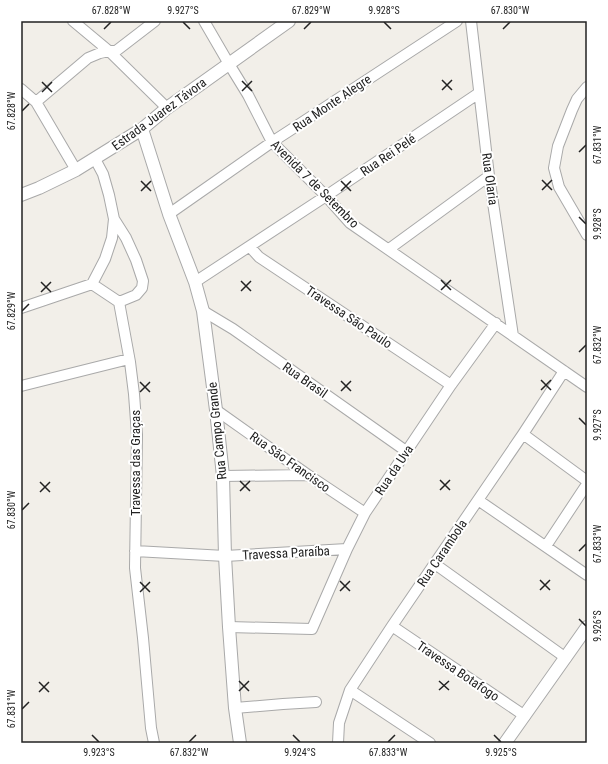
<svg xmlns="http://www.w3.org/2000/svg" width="608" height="764" viewBox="0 0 608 764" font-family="'Roboto Condensed',sans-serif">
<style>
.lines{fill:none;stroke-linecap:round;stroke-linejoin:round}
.minor-casing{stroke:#a9a9a9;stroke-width:12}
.tertiary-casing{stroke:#a9a9a9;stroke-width:14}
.minor{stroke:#fff;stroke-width:10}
.tertiary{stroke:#fff;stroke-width:12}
.ticks{fill:none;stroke:#222;stroke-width:1.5}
.labels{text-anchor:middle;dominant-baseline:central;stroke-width:4;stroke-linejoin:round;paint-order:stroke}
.street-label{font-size:13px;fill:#222;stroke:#fff}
.neatline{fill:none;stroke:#222;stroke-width:1.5}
.ticks-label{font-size:10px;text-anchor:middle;fill:#222}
</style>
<rect width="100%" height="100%" fill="#f2efe9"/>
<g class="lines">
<defs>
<path id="minor" d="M73,21L109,51L167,108
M204,21L229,64L248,95L272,142L326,196L350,223L587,387
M471,21L489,176L513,336
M587,87L577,99L572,110L558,146L554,168L559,187L587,235
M21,89L36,102L76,170
M36,102L88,58L100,53L109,51H116L155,21
M95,159L103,174L109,195L114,219L126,238L136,260L143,281L142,288L136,295L119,302L130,362L134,394L137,435L135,568L143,638L151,728L154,743
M169,214L272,142L289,131L457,21
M250,247L259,257L451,385
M389,249L489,176
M195,282L326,196L479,93
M92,284L105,259L112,238L114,219
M21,308L92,284L119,302
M203,311L233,329L406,451
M21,386L129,359
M216,410L308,475L365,513
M523,434L587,481
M223,476L308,475
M478,500L587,575
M546,546L587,484
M135,551L225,556L347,549
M435,564L566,658
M392,626L525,716
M229,627L312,629L347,549L365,513L451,385L496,323
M350,690L430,743
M235,708L283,704L316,702
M338,743L339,723L350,690L392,626L523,434L564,371"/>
<path id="tertiary" d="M142,129L169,214L195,282L203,311L216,410L223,476L225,556L229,627L235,708L240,743
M21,195L39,188L76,170L142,129L167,108L289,21
M505,743L587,627"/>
</defs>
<!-- minor casing -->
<use href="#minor" class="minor-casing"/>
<!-- tertiary casing -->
<use href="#tertiary" class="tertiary-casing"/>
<!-- minor -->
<use href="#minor" class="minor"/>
<!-- tertiary -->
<use href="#tertiary" class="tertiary"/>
</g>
<!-- ticks -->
<path class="ticks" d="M183,22L190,29M384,22L391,29M104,29L111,22M304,29L311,22M503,29L510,22M442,80L452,90M242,81L252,91M42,82L52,92M442,90L452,80M242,91L252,81M42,92L52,82M22,111L29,104M579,152L586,145M542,180L552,190M141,181L151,191M341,181L351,191M542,190L552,180M141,191L151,181M341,191L351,181M579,217L586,224M441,280L451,290M241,281L251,291M41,282L51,292M441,290L451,280M241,291L251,281M41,292L51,282M22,311L29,304M579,352L586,345M541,380L551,390M341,381L351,391M140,382L150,392M541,390L551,380M341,391L351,381M140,392L150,382M579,418L586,425M440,480L450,490M240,481L250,491M40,482L50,492M440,490L450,480M240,491L250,481M40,492L50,482M22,510L29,503M579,551L586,544M540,580L550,590M340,581L350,591M140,582L150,592M540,590L550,580M340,591L350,581M140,592L150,582M579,619L586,626M239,681L249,691M439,681L449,690M39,682L49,692M439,690L449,681M239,691L249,681M39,692L49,682M22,709L29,702M92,735L99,742M293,735L300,742M494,735L501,742M189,742L196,735M388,742L395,735"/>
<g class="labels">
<!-- street labels -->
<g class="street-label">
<text transform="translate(332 103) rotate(-34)">Rua Monte Alegre</text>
<text transform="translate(159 114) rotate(-36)">Estrada Juarez Távora</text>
<text transform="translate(388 155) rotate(-34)">Rua Rei Pelé</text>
<text transform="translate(490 179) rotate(82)">Rua Olaria</text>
<text transform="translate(315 184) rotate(45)">Avenida 7 de Setembro</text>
<text transform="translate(349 317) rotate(34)">Travessa São Paulo</text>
<text transform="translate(305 380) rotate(35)">Rua Brasil</text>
<text transform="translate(217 431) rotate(-96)">Rua Campo Grande</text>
<text transform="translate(290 462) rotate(35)">Rua São Francisco</text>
<text transform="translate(135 463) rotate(-90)">Travessa das Graças</text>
<text transform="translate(394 470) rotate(-56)">Rua da Uva</text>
<text transform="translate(286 553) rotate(-3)">Travessa Paraíba</text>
<text transform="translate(442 553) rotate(-56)">Rua Carambola</text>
<text transform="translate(458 671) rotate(34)">Travessa Botafogo</text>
</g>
</g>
<!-- border -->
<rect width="608" height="764" fill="none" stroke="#ffffff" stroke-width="44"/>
<rect x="22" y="22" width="564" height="720" class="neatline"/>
<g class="ticks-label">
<text x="111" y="14">67.828°W</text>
<text x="183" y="14">9.927°S</text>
<text x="311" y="14">67.829°W</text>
<text x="384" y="14">9.928°S</text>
<text x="510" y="14">67.830°W</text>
<text transform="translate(11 111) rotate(-90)" y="4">67.828°W</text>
<text transform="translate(597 145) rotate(-90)" y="4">67.831°W</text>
<text transform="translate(597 224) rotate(-90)" y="4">9.928°S</text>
<text transform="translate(11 311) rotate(-90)" y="4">67.829°W</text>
<text transform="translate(597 345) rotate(-90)" y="4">67.832°W</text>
<text transform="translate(597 425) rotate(-90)" y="4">9.927°S</text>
<text transform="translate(11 510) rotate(-90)" y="4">67.830°W</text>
<text transform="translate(597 544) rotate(-90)" y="4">67.833°W</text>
<text transform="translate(597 626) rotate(-90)" y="4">9.926°S</text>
<text transform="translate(11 709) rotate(-90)" y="4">67.831°W</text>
<text x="99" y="756">9.923°S</text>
<text x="189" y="756">67.832°W</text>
<text x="300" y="756">9.924°S</text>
<text x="388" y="756">67.833°W</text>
<text x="501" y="756">9.925°S</text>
</g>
</svg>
